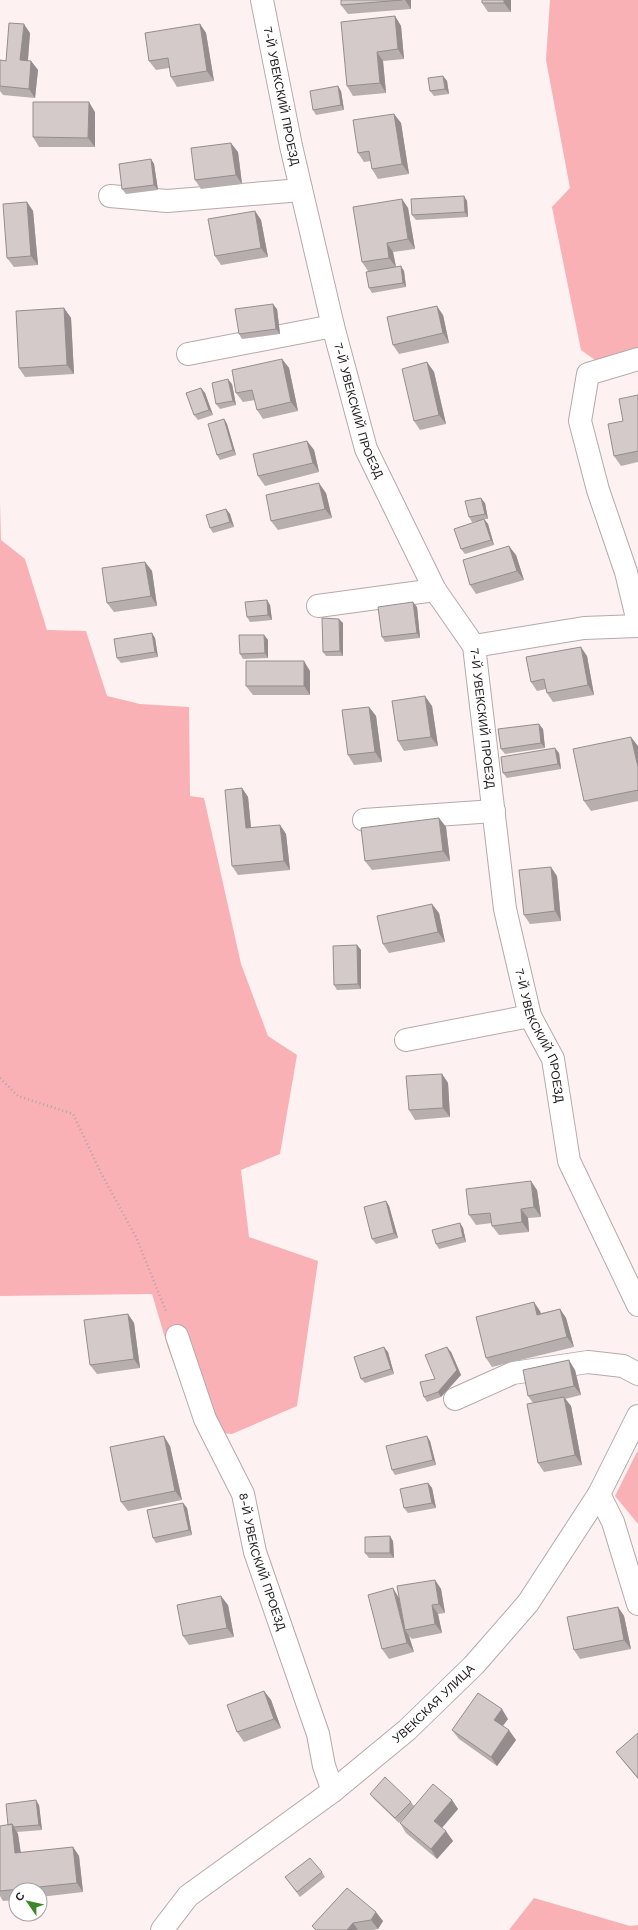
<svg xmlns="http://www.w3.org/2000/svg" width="638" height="1930" viewBox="0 0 638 1930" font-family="'Work Sans',sans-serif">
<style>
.green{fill:#f9b1b6}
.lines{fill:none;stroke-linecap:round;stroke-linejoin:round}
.minor-casing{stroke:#b5a9aa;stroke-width:24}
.path{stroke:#aea5a5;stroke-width:2.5;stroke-dasharray:1 3;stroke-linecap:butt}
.minor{stroke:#fff;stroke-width:22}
.wall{fill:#b7aeae}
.shaded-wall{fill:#958d8d}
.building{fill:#d5caca;stroke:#958d8d}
.labels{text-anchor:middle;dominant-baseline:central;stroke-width:3;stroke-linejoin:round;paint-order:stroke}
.street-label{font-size:12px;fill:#1f1b1b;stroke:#fff}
</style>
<rect width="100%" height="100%" fill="#fdf1f2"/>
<!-- green -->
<path class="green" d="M550,0H638V350L630,354L595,360L581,350L552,207L570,188L546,60Z
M0,502L1,540L25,559L47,630L86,631L107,696L140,704L189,707L190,796L204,798L241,964L268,1036L297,1055L280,1154L241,1170L249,1237L318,1261L297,1406L232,1434L199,1431L168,1348L152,1294L0,1296Z
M638,1450V1524L615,1496Z
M534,1898L630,1926L638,1925V1930H509Z"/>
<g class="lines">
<defs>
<g id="minor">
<path id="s1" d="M262,0L291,146L333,326L366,449L435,590L474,646L505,909L530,1016L553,1059L569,1161L638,1305"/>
<path d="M110,196L167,201L301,190"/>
<path d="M188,354L333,326"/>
<path d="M638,359L588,374L580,421L598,490L626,572L638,622"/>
<path d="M318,606L435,590"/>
<path d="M474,646L584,628L638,626"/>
<path d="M364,820L494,811"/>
<path d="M406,1040L530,1016"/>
<path id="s2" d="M177,1336L205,1419L243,1494L255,1552L318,1734L324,1766L333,1791"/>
<path d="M455,1399L513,1373L588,1362L623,1366L638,1374"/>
<path d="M599,1494L613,1522L638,1604"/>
<path id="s3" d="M162,1930L188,1896L333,1791L407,1730L474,1665L528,1603L599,1494L638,1416"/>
</g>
</defs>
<!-- minor casing -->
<use href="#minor" class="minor-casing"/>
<!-- path -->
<path class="path" d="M0,1078L18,1096L73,1114L101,1173L136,1237L166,1311"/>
<!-- minor -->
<use href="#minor" class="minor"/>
</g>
<!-- wall -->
<path class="wall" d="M341,0H411V9L348,14L341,5Z
M511,0V12H488L482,3Z
M395,16L401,26L404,59L383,61L386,93L353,96L347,86Z
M200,24L206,33L214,81L177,87L171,77L169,68L156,70L149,61Z
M30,33L28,61H31L38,70L35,98L3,95L0,91V60L6,61Z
M443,76L447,81L449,94L434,96L430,91Z
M341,91L344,110L316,115L313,110Z
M95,112V147H39L33,137Z
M394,114L401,123L409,174L378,179L372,169L371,161L364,162L358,153Z
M238,152L242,184L201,189L195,180Z
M151,159L154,164L158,190L126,194L122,189Z
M464,196L467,201L468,217L416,220L412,215Z
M402,199L408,208L415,249L393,252L396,267L404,271L406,287L372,293L369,288L368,271L362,262Z
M27,202L33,211L38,265L14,267L7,258Z
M255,211L261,220L268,257L221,265L215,256Z
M64,308L71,318L74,374L25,377L19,368Z
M277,309L280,334L242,339L239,334Z
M443,315L449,343L399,354L393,345Z
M282,359L289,368L298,411L263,419L257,410L255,400L243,402L236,393Z
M427,362L434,372L446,424L420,430L414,421Z
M232,384L236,405L220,409L216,404Z
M201,388L205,393L213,415L198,420L194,415Z
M638,395V462L621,466L614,456L623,421Z
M224,419L227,424L236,455L220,460L217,455Z
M307,441L314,450L319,472L265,486L258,476Z
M326,493L332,518L278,530L271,521Z
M485,503L488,519H484L488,524L494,545L465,554L461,549L479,521L472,522L469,517Z
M226,509L230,514L234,527L213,533L210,528Z
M516,555L524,580L476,594L470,585Z
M145,562L152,571L157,606L114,612L107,603Z
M267,600L270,605L272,620L250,622L247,617Z
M417,607L420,638L385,642L382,637Z
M343,623V656H326L323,652Z
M264,635L268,640V658L243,659L240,654Z
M155,638L158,657L121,663L117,658Z
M587,656L594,695L553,702L547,693L546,689L537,691L531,682Z
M310,671V695H253L246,686Z
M432,706L438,746L404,751L398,741Z
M369,707L376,716L382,762L354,765L348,755Z
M543,729L545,748L505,754L501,749Z
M638,747V801L591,811L584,801Z
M559,753L561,769L507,778L503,773Z
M242,788L248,797L251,828L280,825L286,834L290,870L238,875L232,866Z
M439,818L446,827L450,861L372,870L365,861Z
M557,876L561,921L530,924L524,915Z
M439,913L445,942L389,953L383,944Z
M357,945L361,950V989L337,990L334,985Z
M442,1074L448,1083L450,1117L415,1120L409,1110Z
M537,1190L541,1217L528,1218L529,1232L499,1235L492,1226V1223L476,1225L469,1215Z
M386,1201L389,1206L398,1238L376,1244L372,1239Z
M460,1223L463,1228L466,1242L439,1249L436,1244Z
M560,1309L566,1318L574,1347L492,1367L486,1358L540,1311L541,1313Z
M128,1314L134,1323L140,1368L97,1374L90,1365Z
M388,1352L394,1374L365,1383L361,1379Z
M451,1352L461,1375L441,1397L427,1402L424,1397Z
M575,1370L581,1395L565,1399L571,1406L582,1465L544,1472L538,1463L533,1403L528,1396Z
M430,1441L436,1465L395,1475L392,1470Z
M170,1446L182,1500L128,1511L121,1502Z
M428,1483L432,1488L436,1508L408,1513L404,1508Z
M183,1503L187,1508L192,1535L156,1543L153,1538Z
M393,1541L394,1558H369L365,1553Z
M435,1580L441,1589L445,1613L438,1614L442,1633L412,1639L409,1636L414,1652L389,1659L382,1649Z
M228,1605L234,1637L189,1645L183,1636Z
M618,1607L624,1616L631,1649L580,1659L574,1650Z
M264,1691L271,1700L281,1728L244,1742L237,1732Z
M508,1719L503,1726L516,1740L497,1766L459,1739L452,1730Z
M638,1733V1779L623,1761L616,1752Z
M370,1794L411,1802L414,1806L452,1800L458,1809L442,1828L453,1841L437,1859L406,1833L400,1823L409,1812L399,1823L373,1798Z
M39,1805L42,1830L17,1832L18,1834L21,1853L73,1847L79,1856L83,1892L40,1897V1890H16V1900L3,1901L0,1896V1826L8,1825Z
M322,1872L325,1877L300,1897L285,1877Z
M347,1888L383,1921L378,1929L373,1930H315L312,1926Z"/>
<!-- shaded-wall -->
<path class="shaded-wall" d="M405,0H411V9Z
M504,0H511V12L504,3Z
M395,16L401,26L404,59L398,49Z
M24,24L30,33L27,70L20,60Z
M200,24L206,33L214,81L207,71Z
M377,52L383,61L386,93L380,83Z
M31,61L38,70L35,98L29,89Z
M443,76L447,81L449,94L445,89Z
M338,86L341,91L344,110L341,105Z
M89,102L95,112V147L88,138Z
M394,114L401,123L409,174L402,164Z
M231,143L238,152L242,184L236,175Z
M151,159L154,164L158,190L154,185Z
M464,196L467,201L468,217L465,212Z
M402,199L408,208L415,249L408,239Z
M27,202L33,211L38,265L31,256Z
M255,211L261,220L268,257L261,248Z
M387,243L393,252L396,267L389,258Z
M401,266L404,271L406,287L403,283Z
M273,304L277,309L280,334L276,329Z
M437,306L443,315L449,343L443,333Z
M64,308L71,318L74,374L67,365Z
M282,359L289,368L298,411L291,402Z
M427,362L434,372L446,424L439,415Z
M228,379L232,384L236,405L233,401Z
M201,388L205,393L213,415L209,410Z
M224,419L227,424L236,455L233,450Z
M307,441L314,450L319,472L313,463Z
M319,483L326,493L332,518L325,509Z
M481,498L485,503L488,519L485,514Z
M226,509L230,514L234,527L230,522Z
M484,519L488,524L494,545L491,540Z
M509,546L516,555L524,580L517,571Z
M145,562L152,571L157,606L151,596Z
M267,600L270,605L272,620L268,615Z
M413,602L417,607L420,638L417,633Z
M339,619L343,623V656L340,651Z
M152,633L155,638L158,657L155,652Z
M264,635L268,640V658L265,653Z
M581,647L587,656L594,695L588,685Z
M304,661L310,671V695L304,686Z
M425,696L432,706L438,746L431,737Z
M369,707L376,716L382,762L375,752Z
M539,724L543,729L545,748L541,743Z
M631,737L638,746V767Z
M555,748L559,753L561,769L558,764Z
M242,788L248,797L252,838L246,828Z
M439,818L446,827L450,861L443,851Z
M280,825L286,834L290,870L284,861Z
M551,867L557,876L561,921L555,911Z
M432,904L439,913L445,942L438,932Z
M357,945L361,950V989L358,984Z
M442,1074L448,1083L450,1117L443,1108Z
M531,1181L537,1190L541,1217L534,1207Z
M386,1201L389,1206L398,1238L394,1233Z
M521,1209L528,1218L529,1232L522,1222Z
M460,1223L463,1228L466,1242L463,1237Z
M534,1302L540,1311L543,1324L537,1315Z
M560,1309L566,1318L574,1347L567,1337Z
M128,1314L134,1323L140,1368L134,1359Z
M384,1347L388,1352L394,1374L391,1369Z
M447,1347L451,1352L461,1375L441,1397L438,1392Z
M569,1360L575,1370L581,1395L574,1386Z
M564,1397L571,1406L582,1465L575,1455Z
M164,1436L170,1446L182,1500L175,1491Z
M427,1436L430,1441L436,1465L433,1460Z
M428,1483L432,1488L436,1508L432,1503Z
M183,1503L187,1508L192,1535L189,1530Z
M390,1536L393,1541L394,1558L390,1553Z
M435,1580L441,1589L445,1613L439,1604Z
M393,1588L399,1598L405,1630L409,1636L414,1652L407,1643Z
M221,1596L228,1605L234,1637L227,1628Z
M432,1605L438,1614L442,1633L435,1624Z
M618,1607L624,1616L631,1649L624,1640Z
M264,1691L271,1700L281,1728L274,1719Z
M502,1709L508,1719L500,1729L494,1720Z
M509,1730L516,1740L497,1766L491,1757Z
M36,1800L39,1805L42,1830L39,1825Z
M452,1800L458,1809L440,1830L434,1821Z
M12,1824L18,1834L22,1863L15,1853Z
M446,1831L453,1841L437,1859L431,1849Z
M73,1847L79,1856L83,1892L77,1883Z
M376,1912L383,1921L378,1929L371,1920Z
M353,1923L358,1930H347Z"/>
<!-- building -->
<path class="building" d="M341,0H402L341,5Z
M482,0H504V3H482Z
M395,16L398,49L377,52L380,83L347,86L341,22Z
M9,23L24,24L20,60L31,61L29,89L0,86V60L6,61Z
M200,24L207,71L171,77L168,58L149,61L145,33Z
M443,76L445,89L430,91L428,78Z
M338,86L341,105L313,110L310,91Z
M33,102H89L88,138L33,137Z
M394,114L402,164L372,169L369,151L358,153L353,120Z
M231,143L236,175L195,180L191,148Z
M151,159L154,185L122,189L119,164Z
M464,196L465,212L412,215L411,199Z
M402,199L408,239L387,243L389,258L362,262L353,207Z
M27,202L31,256L7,258L3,204Z
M255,211L261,248L215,256L208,219Z
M401,266L403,283L369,288L366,272Z
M273,304L276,329L239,334L235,309Z
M437,306L443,333L393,345L387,317Z
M64,308L67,365L19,368L16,311Z
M282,359L291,402L257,410L252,390L236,393L232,370Z
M427,362L439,415L414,421L402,369Z
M228,379L233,401L216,404L212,383Z
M201,388L209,410L194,415L186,393Z
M638,395V451L614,456L608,424L623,421L619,399Z
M224,419L233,450L217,455L208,424Z
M307,441L313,463L258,476L253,454Z
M319,483L325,509L271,521L266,495Z
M481,498L485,514L469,517L465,501Z
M226,509L230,522L210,528L206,515Z
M484,519L491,540L461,549L454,529Z
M509,546L517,571L470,585L463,560Z
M145,562L151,596L107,603L102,568Z
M267,600L268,615L247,617L245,602Z
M413,602L417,633L382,637L378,607Z
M322,618L339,619L340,651L323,652Z
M152,633L155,652L117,658L114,639Z
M239,635H264L265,653L240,654Z
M581,647L588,685L547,693L544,679L531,682L526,657Z
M246,661H304V686H246Z
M425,696L431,737L398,741L392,701Z
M369,707L375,752L348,755L342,710Z
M539,724L541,743L501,749L498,729Z
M631,737L638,767V790L584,801L573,749Z
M555,748L558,764L503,773L501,757Z
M242,788L246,828L280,825L284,861L232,866L225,790Z
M439,818L443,851L365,861L361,828Z
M551,867L555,911L524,915L519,870Z
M432,904L438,932L383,944L377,916Z
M357,945L358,984L334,985L333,946Z
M442,1074L443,1108L409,1110L406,1076Z
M531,1181L534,1207L521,1209L522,1222L492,1226L490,1213L469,1215L466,1189Z
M386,1201L394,1233L372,1239L364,1207Z
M460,1223L463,1237L436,1244L432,1230Z
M534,1302L537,1315L560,1309L567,1337L486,1358L476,1317Z
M128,1314L134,1359L90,1365L84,1320Z
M384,1347L391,1369L361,1379L354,1357Z
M447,1347L457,1370L438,1392L424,1397L420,1382L435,1379L425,1355Z
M569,1360L574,1386L528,1396L523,1370Z
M564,1397L575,1455L538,1463L527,1404Z
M164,1436L175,1491L121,1502L110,1447Z
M427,1436L433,1460L392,1470L386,1446Z
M428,1483L432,1503L404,1508L400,1489Z
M183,1503L189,1530L153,1538L147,1510Z
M390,1536V1553H365V1537Z
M435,1580L439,1604L432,1605L435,1624L405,1630L397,1586Z
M393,1588L407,1643L382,1649L368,1595Z
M221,1596L227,1628L183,1636L177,1605Z
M618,1607L624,1640L574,1650L567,1617Z
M264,1691L274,1719L237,1732L227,1705Z
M478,1693L502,1709L494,1720L509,1730L491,1757L452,1730Z
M638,1733V1778L616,1752Z
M385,1777L411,1802L395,1818L370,1794Z
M433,1784L452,1800L434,1821L446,1831L431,1849L400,1823Z
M36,1800L39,1825L14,1827L12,1824L8,1825L6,1804Z
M12,1824L15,1853L73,1847L77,1883L0,1891V1826Z
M310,1858L322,1872L297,1892L285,1877Z
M347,1888L376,1912L371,1920L353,1923L347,1930H316L312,1926Z"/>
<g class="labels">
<!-- street labels -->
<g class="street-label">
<text stroke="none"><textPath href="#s1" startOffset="98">7-Й УВЕКСКИЙ ПРОЕЗД</textPath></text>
<text stroke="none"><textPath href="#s1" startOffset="422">7-Й УВЕКСКИЙ ПРОЕЗД</textPath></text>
<text stroke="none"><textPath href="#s1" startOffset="759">7-Й УВЕКСКИЙ ПРОЕЗД</textPath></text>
<text stroke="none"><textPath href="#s1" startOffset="1083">7-Й УВЕКСКИЙ ПРОЕЗД</textPath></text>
<text stroke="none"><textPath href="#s2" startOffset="242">8-Й УВЕКСКИЙ ПРОЕЗД</textPath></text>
<text stroke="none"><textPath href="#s3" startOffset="355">УВЕКСКАЯ УЛИЦА</textPath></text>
</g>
</g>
<!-- north arrow -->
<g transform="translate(28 1902) rotate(304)"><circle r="19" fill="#ffffff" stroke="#a5a4a4"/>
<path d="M0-3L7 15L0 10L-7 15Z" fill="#3d852b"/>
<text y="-6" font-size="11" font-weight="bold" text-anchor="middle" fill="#1f1b1b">С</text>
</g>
</svg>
